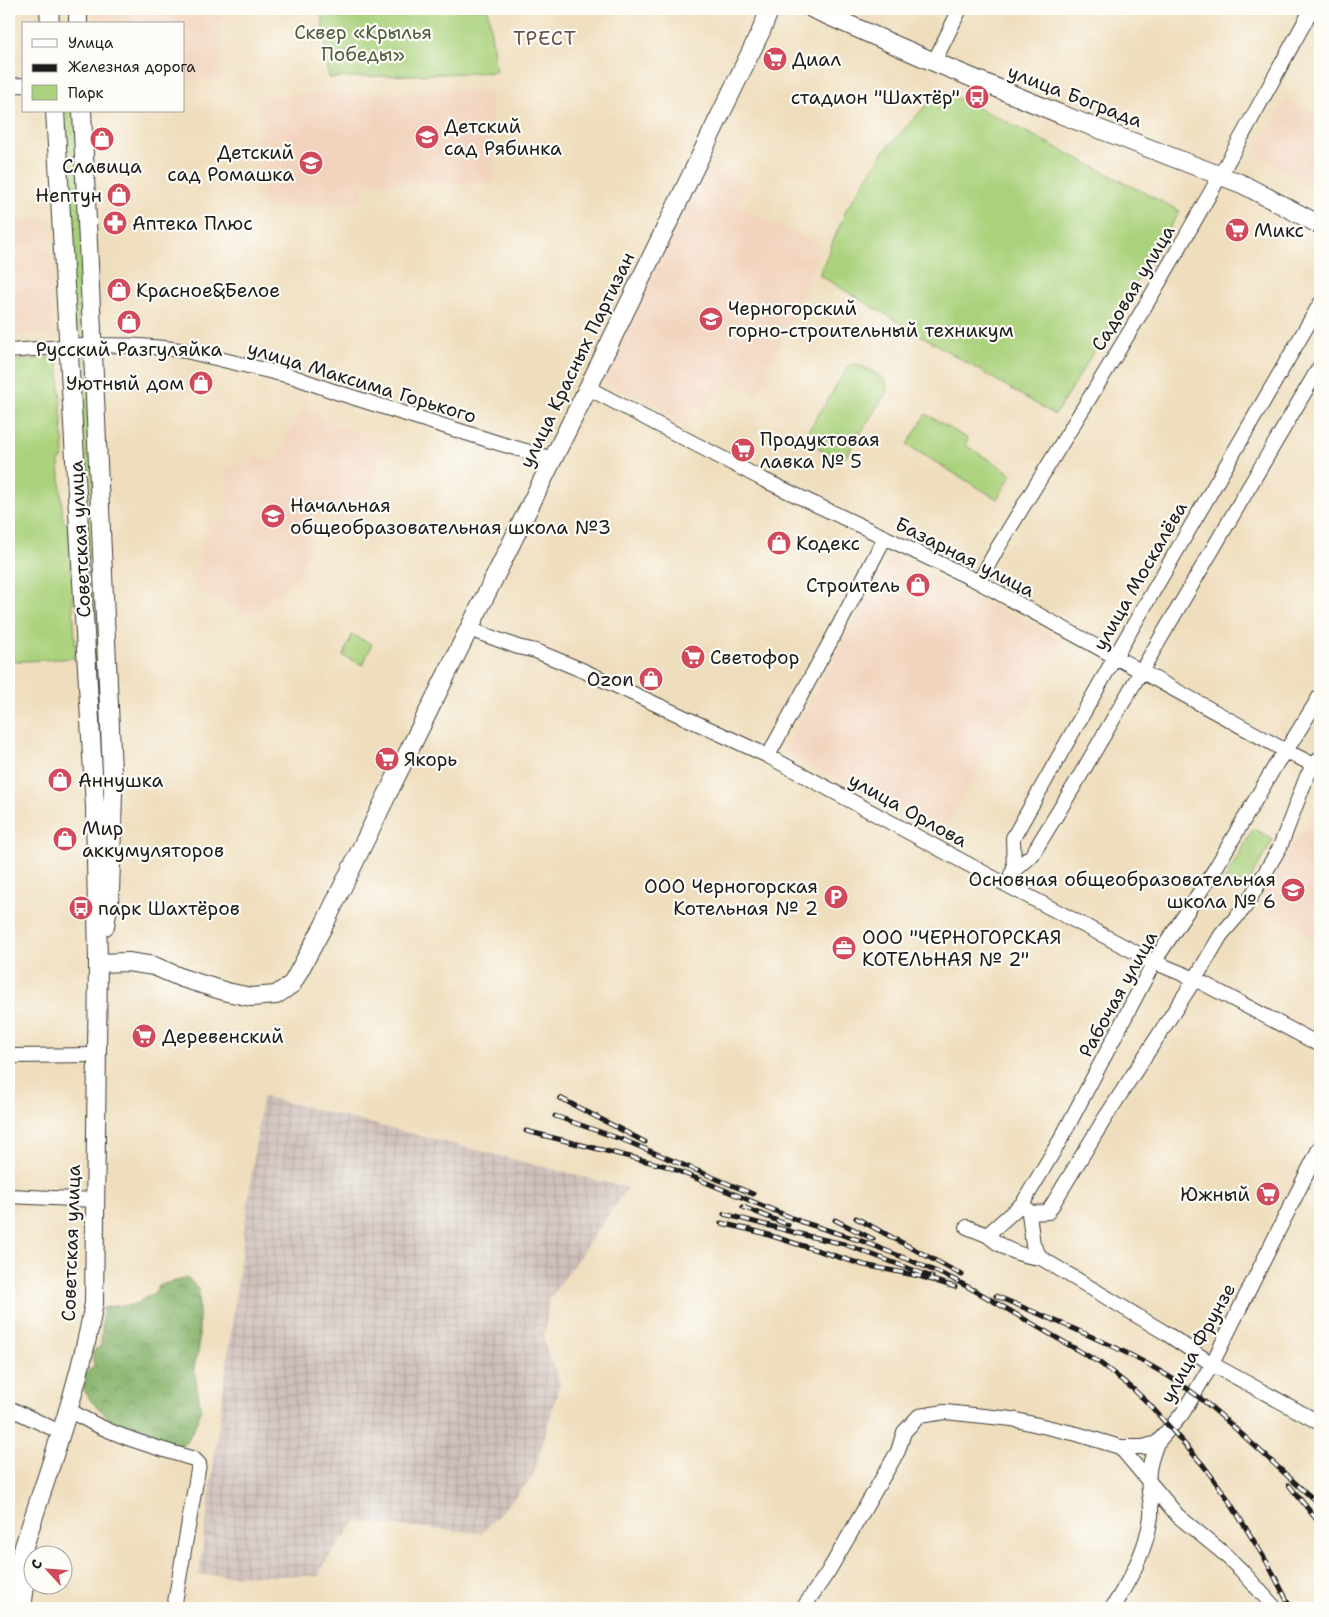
<svg xmlns="http://www.w3.org/2000/svg" width="1329" height="1617" viewBox="0 0 1329 1617" font-family="'Shantell Sans',sans-serif">
<style>
.built{fill:#f2d4be}
.industrial{fill:url(#industrial-grid)}
.grass{fill:url(#grass-dots);stroke:#63774c}
.forest{fill:url(#forest-crowns);stroke:#526844}
.park{fill:#aad27c;stroke:#63774c}
.lines{fill:none;stroke-linecap:round;stroke-linejoin:round}
.minor-casing{stroke:#3c3934;stroke-width:16}
.major-casing{stroke:#3c3934;stroke-width:20}
.minor{stroke:#fff;stroke-width:14}
.major{stroke:#fff;stroke-width:18}
.rail-casing{stroke:#1c1c1c;stroke-width:5}
.rail{stroke:#fdfcf7;stroke-width:3;stroke-dasharray:9;stroke-linecap:butt}
.labels{text-anchor:middle;dominant-baseline:central;stroke-width:4.5;stroke-linejoin:round;paint-order:stroke}
.park-label{font-size:19px;fill:#4e5c3e;stroke:#fdfcf7}
.poi-label{font-size:19px;fill:#1c1c1c;stroke:#fdfcf7;text-anchor:start}
.street-label{font-size:19px;fill:#1c1c1c;stroke:#fdfcf7}
.neighbourhood-label{font-size:20px;letter-spacing:1px;fill:#664e4c;stroke:#fdfcf7}
</style>
<defs>
<pattern id="industrial-grid" width="8" height="8" patternUnits="userSpaceOnUse" patternTransform="scale(1.25)"><rect width="8" height="8" fill="#cfc0ba"/><path d="M0 4h8M4 0v8" fill="none" stroke="#b1a49f"/></pattern>
<pattern id="grass-dots" width="8" height="8" patternUnits="userSpaceOnUse" patternTransform="scale(1.25)"><rect width="8" height="8" fill="#aad27c"/><path d="M2 2h.1M6 6h.1" fill="none" stroke="#92b46b" stroke-width="1.8" stroke-linecap="round"/></pattern>
<pattern id="forest-crowns" width="20" height="18" patternUnits="userSpaceOnUse" patternTransform="scale(1.25)"><rect width="20" height="18" fill="#87b46c"/><path d="M2 6a3 3 0 1 1 6 0M12 15a3 3 0 1 1 6 0" fill="none" stroke="#6e9258"/></pattern>
</defs>
<rect width="100%" height="100%" fill="#fdfcf7"/>
<filter id="ink" filterUnits="userSpaceOnUse"><feTurbulence type="fractalNoise" baseFrequency=".02" numOctaves="2"/><feDisplacementMap in="SourceGraphic" scale="10" xChannelSelector="R" yChannelSelector="G"/><feConvolveMatrix kernelMatrix="1 2 1 2 8 2 1 2 1" color-interpolation-filters="sRGB"/></filter>
<filter id="wash" filterUnits="userSpaceOnUse"><feTurbulence type="fractalNoise" baseFrequency=".0096" numOctaves="4" result="noise"/><feDisplacementMap in="SourceGraphic" scale="20" xChannelSelector="R" yChannelSelector="G"/><feGaussianBlur stdDeviation="1.12" result="paint"/><feColorMatrix in="noise" values="0 0 0 0 0 0 0 0 0 0 0 0 0 0 0 0 0 1.4 0 .05"/><feComposite in="paint" operator="in"/></filter>
<g filter="url(#wash)">
<rect width="100%" height="100%" fill="#efdebd"/>
<!-- built -->
<path class="built" d="M96,9H190V12L219,11L222,79L184,81V24H97Z
M491,90L494,182L363,185V203L262,207L258,96Z
M1286,98L1320,117V178L1314,188L1255,153Z
M705,165L747,185L737,206L822,247L758,395L723,379L706,412L694,406L685,424L665,411L603,380Z
M47,219L53,332L9,336V222Z
M301,409L388,446L350,527L322,513L309,537L314,539L298,576L249,616L194,588L207,519H225L227,467L258,457L276,461Z
M890,554L1061,640L1037,685L1030,705L1023,718L1010,711L946,828L783,753Z
M1320,802V958L1309,951L1315,942L1302,930L1258,903Z"/>
<!-- industrial -->
<path class="industrial" d="M262,1096L627,1188L549,1300L544,1342L560,1383L533,1477L482,1533L356,1522L323,1565L319,1576L199,1575Z"/>
<!-- grass -->
<path class="grass" d="M61,111H76L88,336L73,337Z
M74,356H88L108,791H101Z"/>
<!-- forest -->
<path class="forest" d="M188,1278L198,1288L199,1294V1347L194,1367L201,1412L189,1438L181,1446L151,1434L139,1432L109,1418L91,1401L84,1390L85,1374L94,1366L92,1352L101,1346L103,1308L117,1305L125,1306L139,1303L143,1298L152,1295L160,1285Z"/>
<!-- park -->
<path class="park" d="M321,9H488L496,72L329,78Z
M940,90L1005,121L1180,211L1055,415L819,275L847,208L884,151Z
M58,357L64,455L59,462L63,520L69,528L76,658L9,662V361Z
M853,364C860,364 883,376 886,382C887,386 887,387 887,391L847,455L843,458C831,457 814,447 808,437V431L848,367Z
M926,414L968,439L965,445L1012,474L997,499L907,445Z
M352,635L372,644L363,665L343,656Z
M1255,829L1272,839V842L1244,890L1240,891L1226,883L1225,879L1252,831Z"/>
</g>
<g filter="url(#ink)">
<g class="lines">
<defs>
<path id="minor" d="M934,62L960,9
M9,86L24,85
M9,351C68,346 127,341 186,351L294,377L333,391L498,443L553,459
M588,388L764,480L979,582L1286,751L1320,768
M979,582L997,549C1054,455 1113,362 1168,267C1218,182 1264,95 1312,9
M469,629L518,647L536,651L584,671L768,756L999,881L1154,962L1195,979L1320,1045
M768,756L835,633L885,537
M1320,758L1307,776L1280,847L1245,907L1221,935L1195,979L1105,1118L1048,1212L1029,1213L1033,1245L1041,1258L1164,1332L1212,1364L1320,1423
M1014,872L1013,838L1115,657L1320,304
M1011,874L1032,855L1074,786L1320,366
M9,1056L97,1055
M9,1196L95,1200
M1023,1203L987,1235C1003,1249 1019,1256 1041,1258
M1029,1213L1023,1203L1062,1137L1154,962L1215,869L1278,761L1286,751L1320,696
M967,1227L987,1235
M9,1408L60,1432
M68,1409C106,1434 151,1446 194,1459L199,1464L174,1608
M1120,1447L1178,1516L1221,1551L1241,1570L1275,1608
M803,1608L828,1572L898,1451L904,1432L919,1416L945,1412L1012,1419L1077,1434L1120,1447H1143L1157,1443L1182,1414L1212,1364L1320,1147
M1112,1608C1130,1580 1147,1549 1151,1516C1152,1508 1150,1500 1149,1492C1147,1472 1150,1461 1157,1443"/>
<path id="major" d="M49,9L50,24
M78,9V24
M813,9L934,62L1060,114L1242,184L1320,225
M82,111L113,794L110,893L105,926
M98,963L128,962L154,966L182,978L227,992L251,997L276,995L292,984L324,925L387,795L588,388L761,31L770,9
M9,1595C37,1498 77,1403 94,1303L98,963L95,807L55,111
M22,1608L29,1557"/>
</defs>
<!-- minor casing -->
<use href="#minor" class="minor-casing"/>
<!-- major casing -->
<use href="#major" class="major-casing"/>
<!-- minor -->
<use href="#minor" class="minor"/>
<!-- major -->
<use href="#major" class="major"/>
<defs>
<path id="rail" d="M560,1098L645,1142
M555,1116L626,1141L753,1194
M526,1131L666,1166L802,1222L862,1241L912,1261L953,1279L981,1294L1100,1363L1132,1388L1149,1404L1203,1465L1226,1496L1268,1564L1291,1608
M743,1207L788,1225
M724,1214L808,1236L844,1244L932,1277
M856,1218L962,1275
M835,1220L873,1239
M721,1223L759,1232L864,1265L919,1276L955,1287
M996,1296C1060,1323 1140,1353 1196,1395C1221,1414 1243,1436 1267,1457C1284,1473 1302,1489 1320,1505
M1289,1485L1320,1524"/>
</defs>
<!-- rail casing -->
<use href="#rail" class="rail-casing"/>
<!-- rail -->
<use href="#rail" class="rail"/>
</g>
</g>
<!-- icons -->
<defs>
<symbol id="supermarket-disc" viewBox="-11 -11 22 22"><circle r="9.5" fill="#d1495b" stroke="#fdfcf7"/><path d="M-6-5.5h2.5l.6 2H6L4.5 2H-2.5L-4.4-4H-6ZM-1.5 3.2a1.3 1.3 0 1 0 .1 0ZM3 3.2a1.3 1.3 0 1 0 .1 0Z" fill="#fff"/></symbol>
<symbol id="bus-disc" viewBox="-11 -11 22 22"><circle r="9.5" fill="#d1495b" stroke="#fdfcf7"/><path d="M-5-6H5V4H4V6H2V4H-2V6H-4V4H-5ZM-3.5-4V0h7V-4ZM-3.5 1.2v1.5H-2V1.2ZM2 1.2v1.5H3.5V1.2Z" fill="#fff"/></symbol>
<symbol id="school-disc" viewBox="-11 -11 22 22"><circle r="9.5" fill="#d1495b" stroke="#fdfcf7"/><path d="M0-5L7-2L0 1L-7-2ZM-4 1L0 2.5L4 1V4Q0 6-4 4Z" fill="#fff"/></symbol>
<symbol id="shop-disc" viewBox="-11 -11 22 22"><circle r="9.5" fill="#d1495b" stroke="#fdfcf7"/><path d="M-5-2.5h2.3a2.7 3.5 0 0 1 5.4 0H5L5.5 6h-11ZM-1.5-2.5h3a1.5 2.3 0 0 0-3 0Z" fill="#fff"/></symbol>
<symbol id="pharmacy-disc" viewBox="-11 -11 22 22"><circle r="9.5" fill="#d1495b" stroke="#fdfcf7"/><path d="M-2-6h4v4h4v4h-4v4h-4v-4h-4v-4h4Z" fill="#fff"/></symbol>
<symbol id="university-disc" viewBox="-11 -11 22 22"><circle r="9.5" fill="#d1495b" stroke="#fdfcf7"/><path d="M0-5L7-2L0 1L-7-2ZM-4 1L0 2.5L4 1V4Q0 6-4 4Z" fill="#fff"/></symbol>
<symbol id="parking-disc" viewBox="-11 -11 22 22"><circle r="9.5" fill="#d1495b" stroke="#fdfcf7"/><path d="M-3.5-5.5H1a3.5 3.5 0 0 1 0 7H-1V5.5H-3.5ZM-1-3.4V-.6H.8a1.4 1.4 0 0 0 0-2.8Z" fill="#fff"/></symbol>
<symbol id="office-disc" viewBox="-11 -11 22 22"><circle r="9.5" fill="#d1495b" stroke="#fdfcf7"/><path d="M-6-3h4V-5.5h4V-3h4V5H-6ZM-1-4.5V-3h2v-1.5ZM-6 0V1H6V0Z" fill="#fff"/></symbol>
</defs>
<g fill-rule="evenodd">
<use href="#supermarket-disc" x="761" y="45" width="28" height="28"/>
<use href="#bus-disc" x="963" y="83" width="28" height="28"/>
<use href="#school-disc" x="413" y="123" width="28" height="28"/>
<use href="#shop-disc" x="88" y="125" width="28" height="28"/>
<use href="#school-disc" x="297" y="149" width="28" height="28"/>
<use href="#shop-disc" x="105" y="181" width="28" height="28"/>
<use href="#pharmacy-disc" x="101" y="209" width="28" height="28"/>
<use href="#supermarket-disc" x="1223" y="216" width="28" height="28"/>
<use href="#shop-disc" x="105" y="276" width="28" height="28"/>
<use href="#university-disc" x="697" y="305" width="28" height="28"/>
<use href="#shop-disc" x="115" y="308" width="28" height="28"/>
<use href="#shop-disc" x="187" y="369" width="28" height="28"/>
<use href="#supermarket-disc" x="729" y="436" width="28" height="28"/>
<use href="#school-disc" x="259" y="502" width="28" height="28"/>
<use href="#shop-disc" x="765" y="529" width="28" height="28"/>
<use href="#shop-disc" x="904" y="571" width="28" height="28"/>
<use href="#supermarket-disc" x="679" y="643" width="28" height="28"/>
<use href="#shop-disc" x="637" y="665" width="28" height="28"/>
<use href="#supermarket-disc" x="373" y="745" width="28" height="28"/>
<use href="#shop-disc" x="46" y="766" width="28" height="28"/>
<use href="#shop-disc" x="51" y="825" width="28" height="28"/>
<use href="#school-disc" x="1279" y="876" width="28" height="28"/>
<use href="#parking-disc" x="822" y="883" width="28" height="28"/>
<use href="#bus-disc" x="67" y="894" width="28" height="28"/>
<use href="#office-disc" x="830" y="934" width="28" height="28"/>
<use href="#supermarket-disc" x="130" y="1022" width="28" height="28"/>
<use href="#supermarket-disc" x="1254" y="1180" width="28" height="28"/>
</g>
<g class="labels">
<!-- park labels -->
<g class="park-label">
<text x="363" y="32">Сквер «Крылья<tspan x="363" dy="22">Победы»</tspan></text>
</g>
<!-- poi labels -->
<g class="poi-label">
<text x="792" y="59">Диал</text>
<text x="960" y="97" text-anchor="end">стадион "Шахтёр"</text>
<text x="444" y="126">Детский<tspan x="444" dy="22">сад Рябинка</tspan></text>
<text x="294" y="152" text-anchor="end">Детский<tspan x="294" dy="22">сад Ромашка</tspan></text>
<text x="102" y="166" text-anchor="middle">Славица</text>
<text x="102" y="195" text-anchor="end">Нептун</text>
<text x="132" y="223">Аптека Плюс</text>
<text x="1254" y="230">Микс</text>
<text x="136" y="290">Красное&amp;Белое</text>
<text x="728" y="308">Черногорский<tspan x="728" dy="22">горно-строительный техникум</tspan></text>
<text x="129" y="349" text-anchor="middle">Русский Разгуляйка</text>
<text x="184" y="383" text-anchor="end">Уютный дом</text>
<text x="760" y="439">Продуктовая<tspan x="760" dy="22">лавка № 5</tspan></text>
<text x="290" y="505">Начальная<tspan x="290" dy="22">общеобразовательная школа №3</tspan></text>
<text x="796" y="543">Кодекс</text>
<text x="900" y="585" text-anchor="end">Строитель</text>
<text x="710" y="657">Светофор</text>
<text x="634" y="679" text-anchor="end">Ozon</text>
<text x="404" y="759">Якорь</text>
<text x="78" y="780">Аннушка</text>
<text x="82" y="828">Мир<tspan x="82" dy="22">аккумуляторов</tspan></text>
<text x="1276" y="879" text-anchor="end">Основная общеобразовательная<tspan x="1276" dy="22">школа № 6</tspan></text>
<text x="818" y="886" text-anchor="end">ООО Черногорская<tspan x="818" dy="22">Котельная № 2</tspan></text>
<text x="98" y="908">парк Шахтёров</text>
<text x="862" y="937">ООО "ЧЕРНОГОРСКАЯ<tspan x="862" dy="22">КОТЕЛЬНАЯ № 2"</tspan></text>
<text x="162" y="1036">Деревенский</text>
<text x="1250" y="1194" text-anchor="end">Южный</text>
</g>
<!-- street labels -->
<g class="street-label">
<text transform="translate(1075 96) rotate(21)">улица Бограда</text>
<text transform="translate(1133 288) rotate(-59)">Садовая улица</text>
<text transform="translate(577 360) rotate(-64)">улица Красных Партизан</text>
<text transform="translate(362 382) rotate(17)">улица Максима Горького</text>
<text transform="translate(80 539) rotate(-93)">Советская улица</text>
<text transform="translate(965 557) rotate(27)">Базарная улица</text>
<text transform="translate(1140 576) rotate(-60)">улица Москалёва</text>
<text transform="translate(908 810) rotate(29)">улица Орлова</text>
<text transform="translate(1118 994) rotate(-61)">Рабочая улица</text>
<text transform="translate(71 1243) rotate(-88)">Советская улица</text>
<text transform="translate(1198 1343) rotate(-61)">улица Фрунзе</text>
</g>
<!-- neighbourhood labels -->
<g class="neighbourhood-label">
<text x="545" y="38">ТРЕСТ</text>
</g>
</g>
<!-- margin -->
<rect width="1329" height="1617" fill="none" stroke="#fdfcf7" stroke-width="30"/>
<!-- legend -->
<rect x="22" y="22" width="162" height="90" fill="#fdfcf7" stroke="#a3a29f"/>
<rect x="32" y="39" width="25" height="8" fill="#ffffff" stroke="#a3a29f"/>
<text x="68" y="48" font-size="15" fill="#1c1c1c">Улица</text>
<rect x="32" y="64" width="25" height="8" fill="#1c1c1c" stroke="#a3a29f"/>
<text x="68" y="72" font-size="15" fill="#1c1c1c">Железная дорога</text>
<rect x="32" y="85" width="25" height="15" fill="#aad27c" stroke="#a3a29f"/>
<text x="68" y="98" font-size="15" fill="#1c1c1c">Парк</text>
<!-- north arrow -->
<g transform="translate(48 1570) rotate(296)"><circle r="24" fill="#fdfcf7" stroke="#a3a29f"/>
<path d="M0-4L9 19L0 12L-9 19Z" fill="#d1495b"/>
<text y="-8" font-size="14" font-weight="bold" text-anchor="middle" fill="#1c1c1c">С</text>
</g>
</svg>
